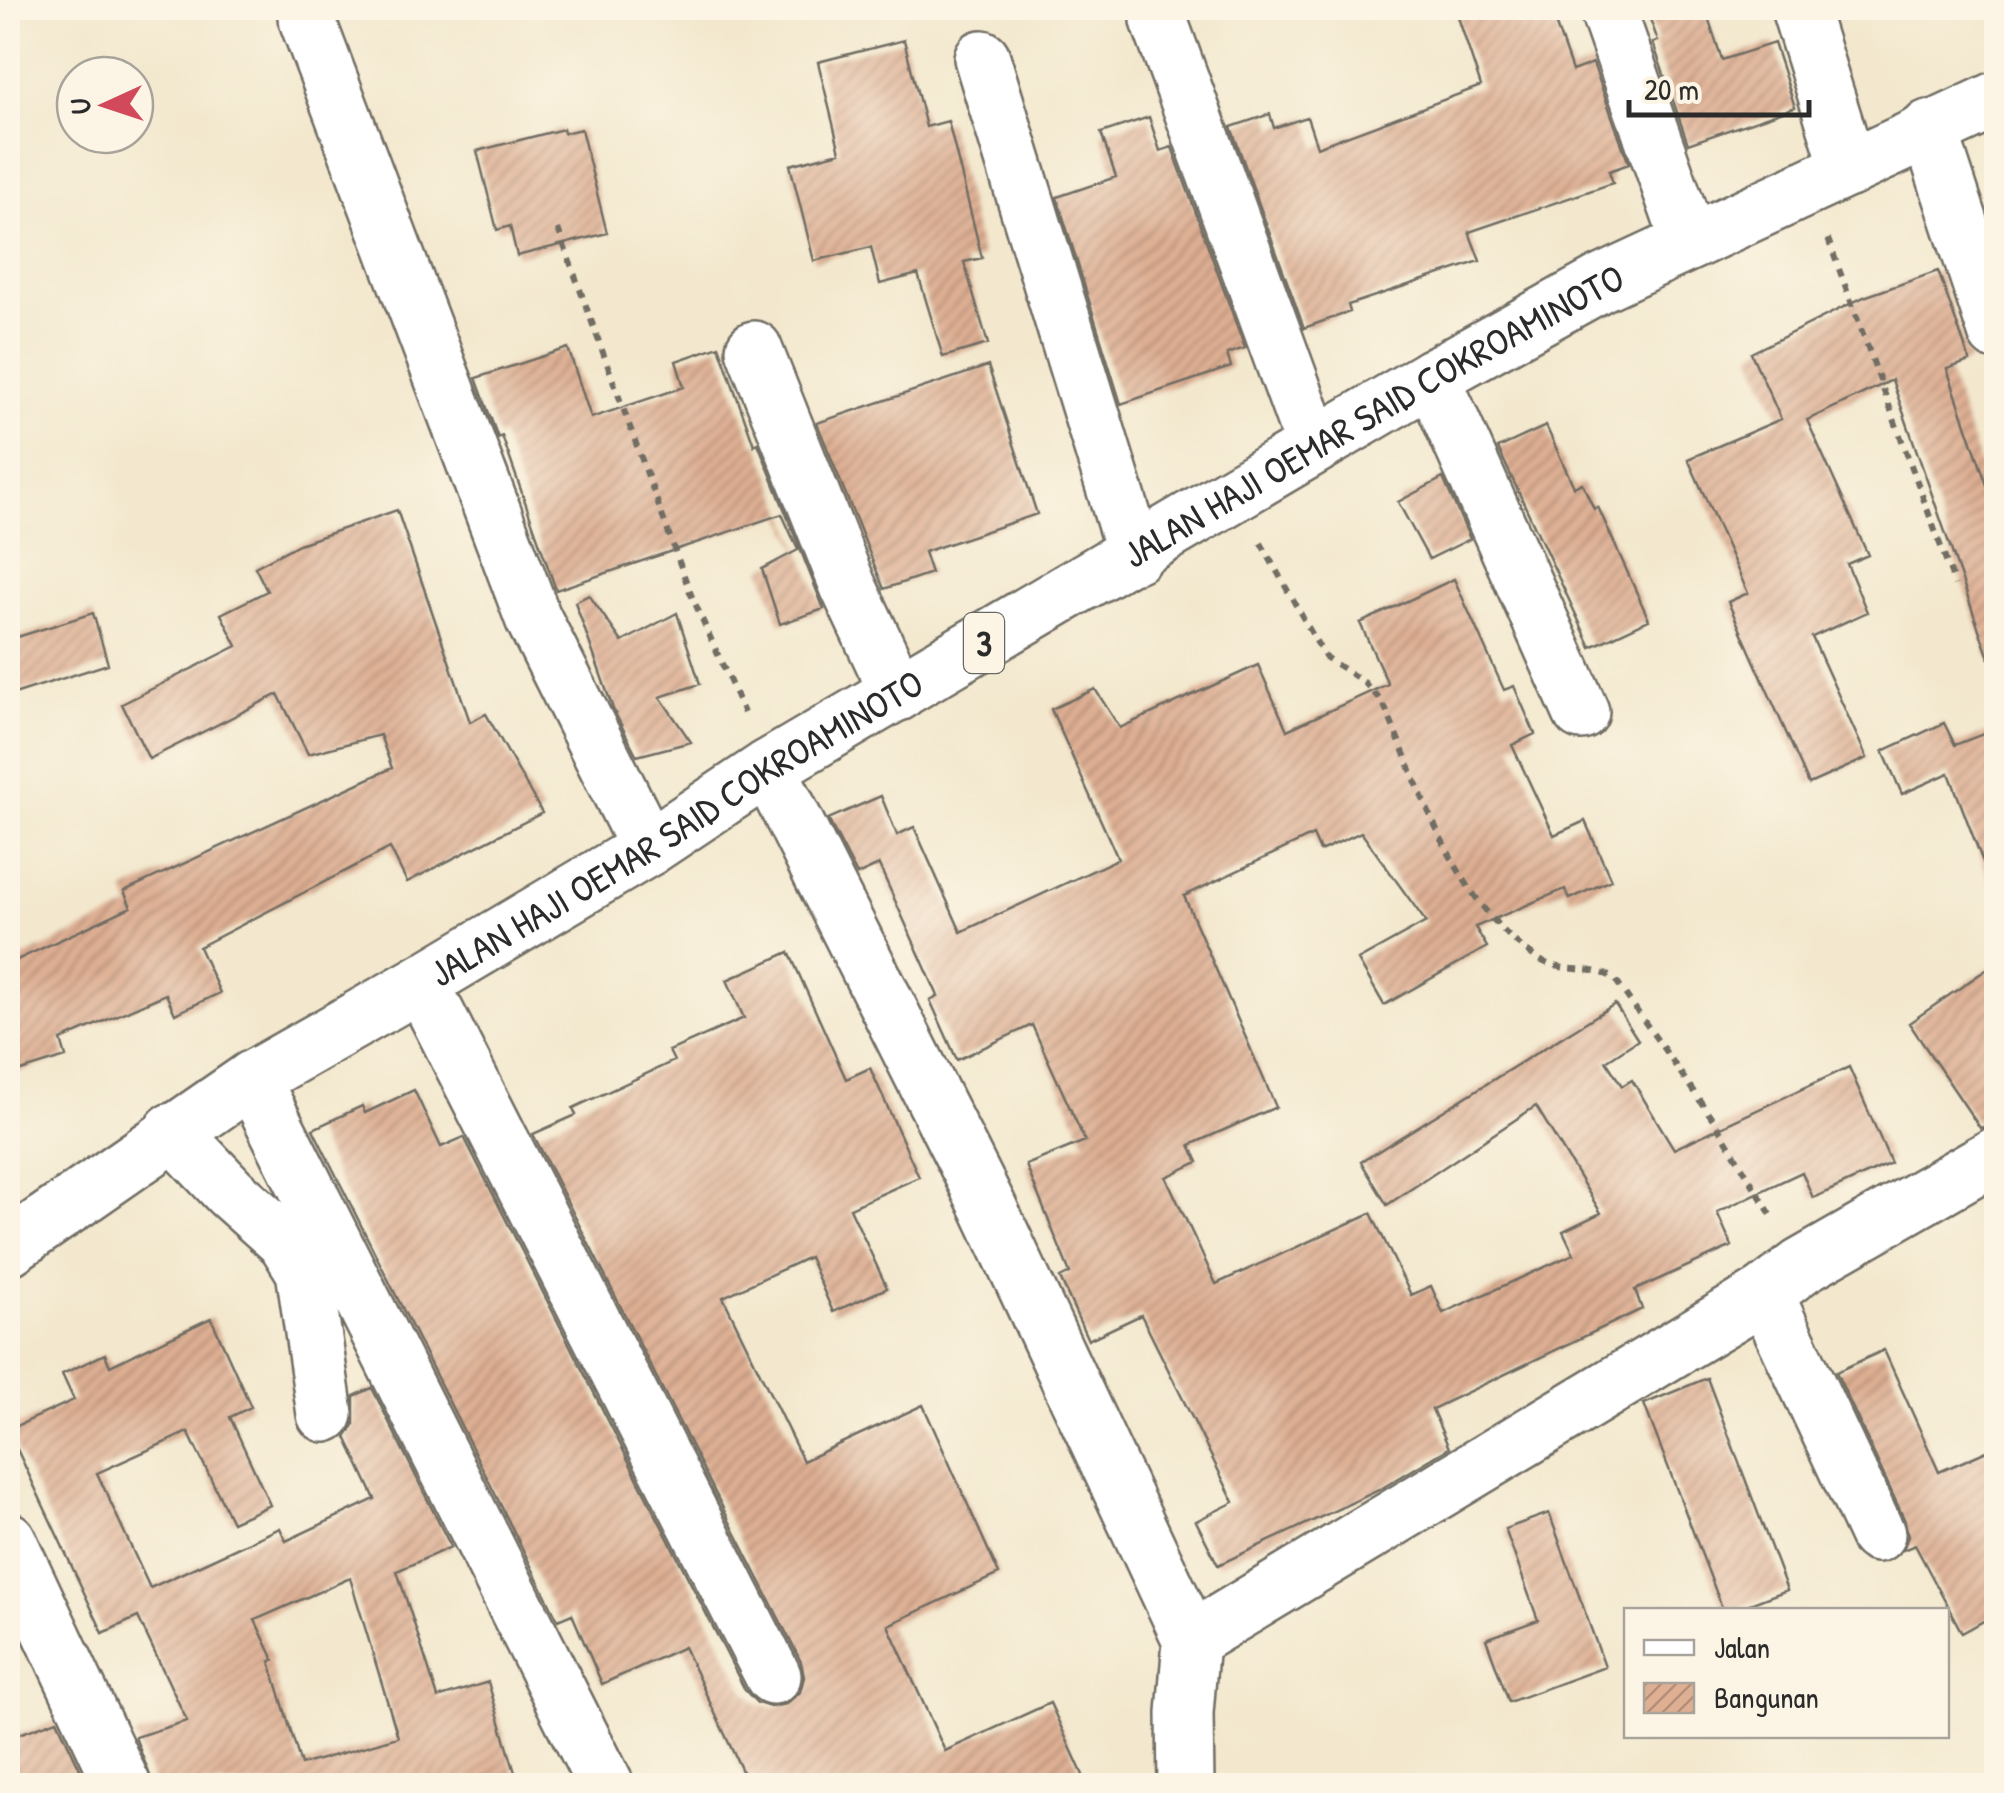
<svg xmlns="http://www.w3.org/2000/svg" width="2004" height="1793" viewBox="0 0 2004 1793" font-family="'Patrick Hand',sans-serif">
<style>
.building{fill:url(#building-hatch);fill-rule:evenodd}
.lines{fill:none;stroke-linecap:round;stroke-linejoin:round}
.minor-casing{stroke:#716d64;stroke-width:60}
.highway-casing{stroke:#716d64;stroke-width:60}
.path{stroke:#716d64;stroke-width:6;stroke-dasharray:8 8;stroke-linecap:butt}
.minor{stroke:#fff;stroke-width:55}
.highway{stroke:#fff;stroke-width:55}
.labels{text-anchor:middle;dominant-baseline:central;stroke-width:8;stroke-linejoin:round;paint-order:stroke}
.shield{fill:#fcf5e5;stroke:#6a6863;stroke-width:2.5}
.shield-label{font-size:35px;font-weight:bold;fill:#2b2b2b}
.street-label{font-size:38px;fill:#2b2b2b;stroke:#fcf5e5}
</style>
<defs>
<pattern id="building-hatch" width="6" height="6" patternUnits="userSpaceOnUse" patternTransform="scale(2.5)"><rect width="6" height="6" fill="#deaf93"/><path d="M-1 1l2-2M0 6l6-6M5 7l2-2" fill="none" stroke="#b48f78"/></pattern>
</defs>
<rect width="100%" height="100%" fill="#fcf5e5"/>
<filter id="ink" filterUnits="userSpaceOnUse"><feTurbulence type="fractalNoise" baseFrequency=".01" numOctaves="2"/><feDisplacementMap in="SourceGraphic" scale="20" xChannelSelector="R" yChannelSelector="G"/><feConvolveMatrix kernelMatrix="1 2 1 2 8 2 1 2 1" color-interpolation-filters="sRGB"/></filter>
<filter id="wash" filterUnits="userSpaceOnUse"><feTurbulence type="fractalNoise" baseFrequency=".0048" numOctaves="4" result="noise"/><feDisplacementMap in="SourceGraphic" scale="40" xChannelSelector="R" yChannelSelector="G"/><feGaussianBlur stdDeviation="2.25" result="paint"/><feColorMatrix in="noise" values="0 0 0 0 0 0 0 0 0 0 0 0 0 0 0 0 0 1.4 0 .05"/><feComposite in="paint" operator="in"/></filter>
<g filter="url(#wash)">
<rect width="100%" height="100%" fill="#f3e8ce"/>
<g id="blocks">
<!-- building -->
<path class="building" d="M1455,8H1550L1572,71L1593,63L1629,164L1609,171L1613,183L1469,232L1480,261L1348,305L1350,312L1304,328L1231,127L1270,114L1274,128L1307,117L1317,147L1481,86Z
M1646,8H1705L1722,60L1774,43L1795,107L1688,144L1653,43L1658,41Z
M904,40L926,127L948,121L982,258L964,262L988,344L943,357L918,274L880,284L871,247L814,261L790,165L840,152L818,62Z
M1149,117L1160,151L1172,147L1245,348L1227,354L1231,367L1121,404L1057,197L1116,177L1101,133Z
M563,129L564,133L581,129L607,233L517,256L510,226L497,230L477,151Z
M1938,271L1970,361L1947,369L1996,511V657L1989,658L1892,380L1807,420L1868,555L1847,564L1867,612L1812,637L1867,758L1809,784L1728,602L1748,593L1688,459L1781,419L1751,353L1864,297Z
M719,346L754,445L758,443L824,609L780,624L762,569L798,550L782,514L556,590L502,436L498,438L476,378L568,348L591,418L684,387L676,361Z
M988,366L1037,514L924,552L931,573L884,589L817,423Z
M1546,426L1574,487L1582,483L1594,509L1598,507L1649,620L1591,647L1498,448Z
M1443,478L1470,539L1429,559L1398,502Z
M397,510L470,722L486,714L542,813L407,882L390,848L199,947L220,993L175,1014L166,994L61,1040L66,1057L8,1075V964L131,907L124,891L392,768L380,735L308,754L278,694L149,759L122,704L237,646L221,614L267,591L255,567L299,544Z
M1454,579L1504,690L1514,686L1535,734L1512,745L1554,835L1585,821L1611,880L1570,899L1565,889L1475,927L1487,947L1384,1005L1358,960L1426,922L1361,832L1320,851L1313,835L1184,896L1276,1107L1190,1145L1198,1162L1166,1177L1216,1284L1371,1213L1411,1295L1431,1286L1443,1313L1574,1254L1563,1231L1601,1213L1536,1106L1387,1205L1361,1162L1615,1004L1638,1040L1606,1061L1622,1086L1632,1080L1674,1149L1849,1067L1891,1163L1813,1198L1802,1172L1717,1212L1732,1246L1635,1290L1642,1309L1432,1409L1449,1448L1379,1490L1218,1565L1196,1521L1234,1502L1141,1315L1088,1340L1060,1278L1070,1273L1026,1165L1085,1141L1032,1025L957,1060L930,1000L938,996L879,865L857,875L828,819L881,796L897,835L914,827L961,932L1118,859L1051,709L1095,689L1120,728L1258,665L1287,730L1388,684L1360,623Z
M589,595L622,642L677,613L700,684L660,697L691,742L637,756L613,709L575,602Z
M93,613L108,664L8,696V640Z
M1944,723L1955,745L1996,729V885L1992,886L1949,773L1902,794L1883,751Z
M789,952L846,1079L870,1068L919,1177L850,1208L887,1288L833,1312L809,1257L723,1297L803,1461L923,1405L999,1574L888,1625L945,1751L1050,1703L1088,1786H749L684,1647L602,1684L572,1614L558,1620L313,1129L362,1106L365,1113L414,1090L441,1147L464,1137L745,1690L757,1703L770,1707L786,1704L800,1692L804,1677L801,1662L533,1134L576,1115L573,1108L674,1061L669,1051L744,1018L727,980Z
M1996,963V1124L1980,1128L1909,1023Z
M211,1318L251,1407L230,1417L270,1505L232,1522L188,1432L97,1473L150,1588L280,1528L286,1541L375,1499L346,1437L354,1425V1396L372,1388L451,1547L397,1571L438,1698L488,1682L519,1786H154L135,1737L187,1721L138,1617L103,1633L8,1430L74,1400L62,1374L105,1354L110,1366ZM350,1578L398,1737L301,1765L270,1661L274,1660L255,1620Z
M1884,1350L1939,1472L1996,1447V1614L1962,1633L1915,1545L1903,1550L1908,1536L1905,1521L1836,1372Z
M1707,1378L1787,1590L1734,1610H1723L1644,1404Z
M1549,1513L1605,1667L1509,1702L1486,1639L1538,1620L1505,1529Z
M57,1720L88,1786H8V1738Z"/>
</g>
</g>
<g filter="url(#ink)">
<use href="#blocks" fill-opacity="0" stroke="#716d64" stroke-width="2.5"/>
<g class="lines">
<defs>
<path id="minor" d="M1607,8L1689,241
M1799,8L1849,169
M306,17L533,618L648,848
M1159,20L1314,446
M982,58L1135,555
M1929,128L1996,332
M754,349L848,586L898,693
M1432,377L1581,712
M768,768L988,1206L1191,1640L1185,1713L1186,1786
M421,983L773,1676
M252,1079L606,1786
M172,1131L230,1192L286,1242L304,1271L325,1414
M1765,1294L1877,1534
M8,1540L123,1786
M1191,1640L1765,1294L1802,1266L1996,1155"/>
<g id="highway">
<path id="s1" d="M8,1248L252,1079L421,983L648,848L768,768L1432,377L1600,284L1996,100"/>
</g>
</defs>
<!-- minor casing -->
<use href="#minor" class="minor-casing"/>
<!-- highway casing -->
<use href="#highway" class="highway-casing"/>
<!-- path -->
<path class="path" d="M558,229L690,592L744,713
M1828,239L1955,585
M1261,543L1325,657L1364,682L1383,703C1421,789 1454,902 1535,957C1561,975 1589,964 1614,978L1717,1125L1773,1218"/>
<!-- minor -->
<use href="#minor" class="minor"/>
<!-- highway -->
<use href="#highway" class="highway"/>
</g>
</g>
<g class="labels">
<!-- shield labels -->
<rect class="shield" x="964" y="613" width="40" height="60" rx="8"/>
<g class="shield-label">
<text x="984" y="643">3</text>
</g>
<!-- street labels -->
<g class="street-label">
<text stroke="none"><textPath href="#s1" startOffset="1600">JALAN HAJI OEMAR SAID COKROAMINOTO</textPath></text>
<text stroke="none"><textPath href="#s1" startOffset="790">JALAN HAJI OEMAR SAID COKROAMINOTO</textPath></text>
</g>
</g>
<!-- margin -->
<rect width="2004" height="1793" fill="none" stroke="#fcf5e5" stroke-width="40"/>
<!-- legend -->
<rect x="1624" y="1608" width="325" height="130" fill="#fcf5e5" stroke="#a8a49b" stroke-width="2.5"/>
<rect x="1644" y="1640" width="50" height="15" fill="#ffffff" stroke="#a8a49b" stroke-width="2.5"/>
<text x="1714" y="1658" font-size="30" fill="#2b2b2b">Jalan</text>
<rect x="1644" y="1683" width="50" height="30" fill="url(#building-hatch)" stroke="#a8a49b" stroke-width="2.5"/>
<text x="1714" y="1708" font-size="30" fill="#2b2b2b">Bangunan</text>
<!-- north arrow -->
<g transform="translate(105 105) rotate(267)"><circle r="48" fill="#fcf5e5" stroke="#a8a49b" stroke-width="2.5"/>
<path d="M0-8L18 38L0 25L-18 38Z" fill="#d1495b"/>
<text y="-15" font-size="28" font-weight="bold" text-anchor="middle" fill="#2b2b2b">U</text>
</g>
<!-- scale -->
<path d="M1629 100v15h180v-15" fill="none" stroke="#2b2b2b" stroke-width="5"/>
<text x="1644" y="100" font-size="30" fill="#2b2b2b" stroke="#fcf5e5" stroke-width="8" paint-order="stroke">20 m</text>
</svg>
